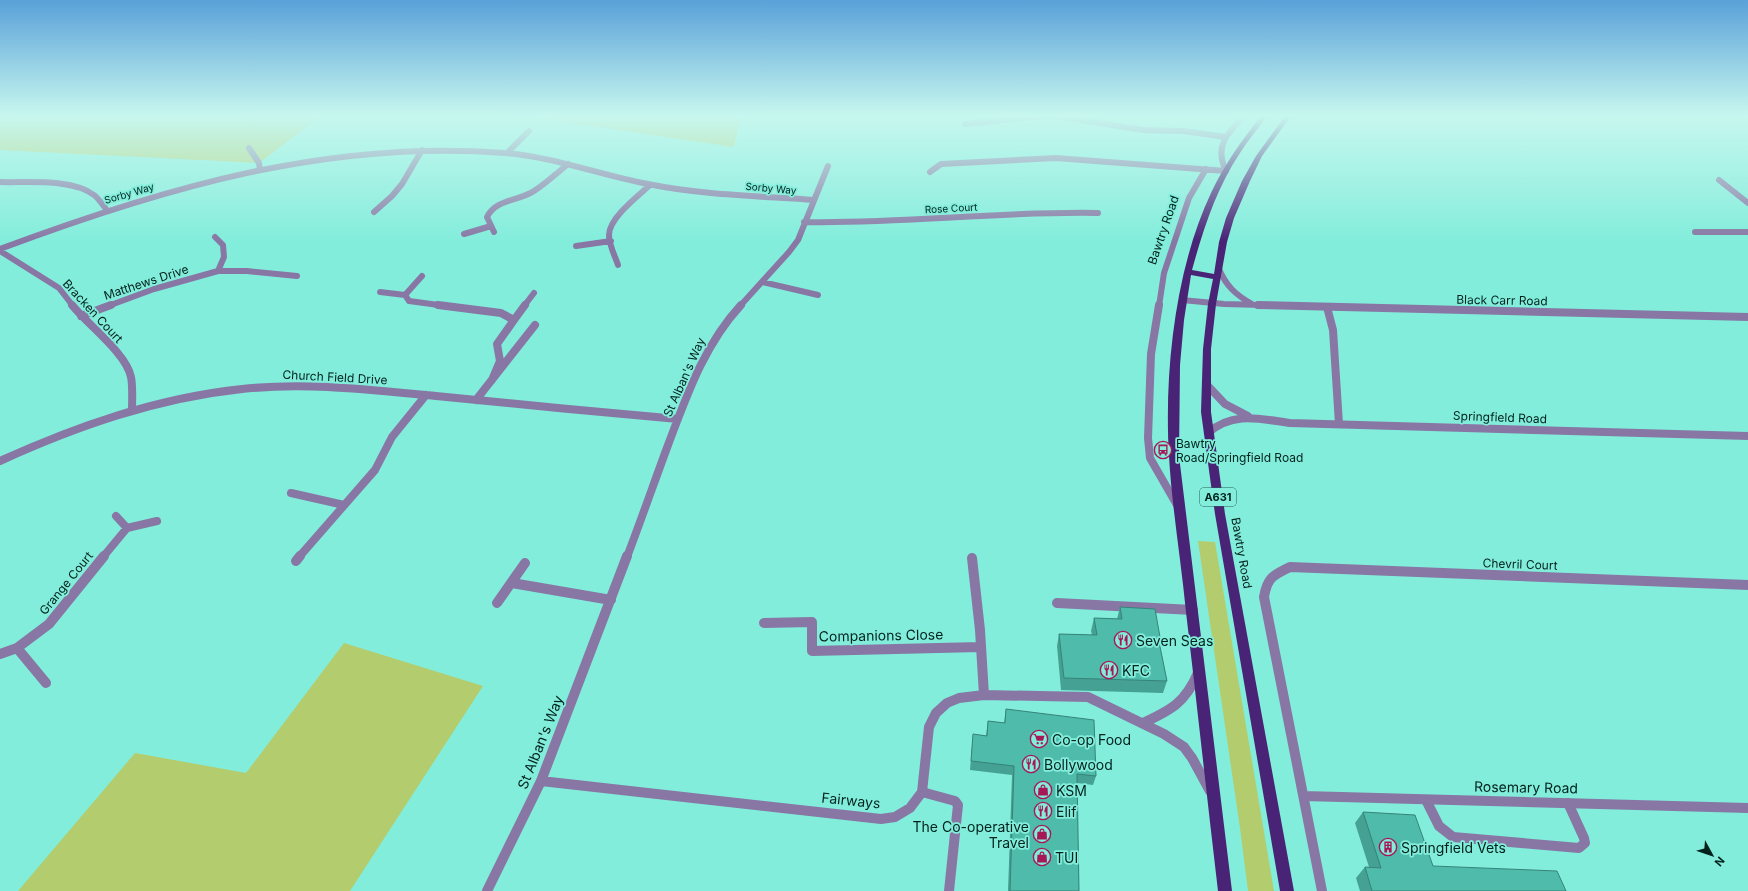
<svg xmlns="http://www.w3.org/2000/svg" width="1748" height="891" viewBox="0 0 1748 891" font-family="Inter,sans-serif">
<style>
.green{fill:#b3cc6d}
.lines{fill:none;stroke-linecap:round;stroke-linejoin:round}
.service-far2{stroke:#8877a4;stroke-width:6}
.service-far1{stroke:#8877a4;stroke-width:8}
.service{stroke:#8877a4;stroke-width:10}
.minor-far2{stroke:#8877a4;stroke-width:6}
.minor-far1{stroke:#8877a4;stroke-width:8}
.minor{stroke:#8877a4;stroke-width:10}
.primary{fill:#492375;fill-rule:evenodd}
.wall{fill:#44a193}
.building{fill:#4fbbab;stroke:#378378}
.labels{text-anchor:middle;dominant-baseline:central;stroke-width:3.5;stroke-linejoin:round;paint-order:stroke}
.far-street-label{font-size:10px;fill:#00221d;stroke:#83eddb}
.shield{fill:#83eddb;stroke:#275f56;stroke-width:1}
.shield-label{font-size:11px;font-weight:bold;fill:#00221d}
.street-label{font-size:12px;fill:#00221d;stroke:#83eddb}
.poi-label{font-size:12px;fill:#00221d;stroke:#83eddb;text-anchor:start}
.near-street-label{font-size:14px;fill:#00221d;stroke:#83eddb}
.near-poi-label{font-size:14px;fill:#00221d;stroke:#83eddb;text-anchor:start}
</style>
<rect width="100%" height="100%" fill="#83eddb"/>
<!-- green -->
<path class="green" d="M9,116H321L259,163L0,150V121Z
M538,116H741L734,147L536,118Z
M1198,541L1215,542L1274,891H1248L1240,828Z
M344,643L483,686L350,891H18L135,753L246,773Z"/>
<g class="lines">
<!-- service-far2 -->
<path class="service-far2" d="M249,148L259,163L260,170
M507,153L529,131"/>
<!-- service-far1 -->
<path class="service-far1" d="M1327,307L1333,330L1339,424"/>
<!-- service -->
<path class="service" d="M1057,603L1193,610
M922,792L955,801L958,805L949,891
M1426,800L1439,826L1453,837L1579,848L1585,843L1584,838L1568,803"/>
<!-- minor-far2 -->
<path class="minor-far2" d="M1055,116L1144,130L1183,131L1226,137
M965,124L1042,116
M1226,171C1214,146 1227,134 1244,116
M930,172L941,164L1056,158L1226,171
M1719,180L1748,203
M0,182C27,183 72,178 94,195C99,199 102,204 106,209
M374,212L392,196L402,184L422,150
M804,222C902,224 1000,211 1098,213
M494,232L487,217C496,199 519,201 534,191C546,183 557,173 568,164
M1695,232H1748
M464,234L491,226
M215,237L223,245L224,257L218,271
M576,246L611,241
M0,249C163,188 329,139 505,153C554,157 600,175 648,184C702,195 758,196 814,200
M0,251L59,288L73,306
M618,265C615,256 609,245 609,235C609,218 638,196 650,185
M1219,269C1226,286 1236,295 1252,304
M422,276L405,295L409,301L446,306
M762,282L818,295
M380,292L405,295
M1182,300L1224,304L1298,306
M108,306L154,289L218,271H247L297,276
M524,306L534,293
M740,306L789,252L798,240L828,166
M1159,306L1164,273L1189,198L1206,169"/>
<!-- minor-far1 -->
<path class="minor-far1" d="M72,305C88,325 126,353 131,377C133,387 132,400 132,411
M438,305L501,313L514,320L497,344L500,361L492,380
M1159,305L1151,354L1148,438L1150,458L1177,505
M1258,305L1748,317
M81,316L111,305
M514,320L525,305
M1207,385L1225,404L1248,416
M476,400L535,325
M1208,433C1233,411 1260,419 1290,423L1748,436
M0,461C77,426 157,398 242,389C307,382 371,390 436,396C517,404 597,412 678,419
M291,493L344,505
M116,516L127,528L157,521
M103,557L127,528
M299,557L375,470L392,437L426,395
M627,557C641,520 654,483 668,445C687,395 704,345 741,305"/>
<!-- minor -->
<path class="minor" d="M972,558L980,630L984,695
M296,561L300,556
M512,583L611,600
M497,603L525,563
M764,623L812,622V651L980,647
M17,648L49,624L104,556
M0,654L17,648L46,683
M1143,723C1171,710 1185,703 1198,673
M541,781L881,819L895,817L910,808L922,792L929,727L936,713L947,703L959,698L984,695L1088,697L1164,734L1184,747L1192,758L1210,791
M1304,796L1748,808
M487,891L541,781L627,556
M1322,891L1264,597C1267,578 1273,575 1290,567L1748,585"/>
<!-- primary -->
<path class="primary" d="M1261,116H1267C1258,129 1248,140 1240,153C1216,189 1203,230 1192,270L1214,274L1219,242L1226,218L1242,181L1256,156L1285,116H1291L1262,156L1250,181L1234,218L1227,242L1216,304L1211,349V412L1225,514L1294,891H1280L1215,514L1201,412L1203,349L1208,304L1213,279L1191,275L1184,320L1180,365L1179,456L1232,891H1218C1207,798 1197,705 1186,612C1181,560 1172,508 1169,456C1164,373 1175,269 1211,193C1224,165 1242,140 1261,116Z"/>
</g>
<!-- wall -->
<path class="wall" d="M1120,607L1160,637L1159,641L1167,681L1163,693L1061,690L1057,646L1059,634L1092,635L1091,631L1094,618L1117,619Z
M1006,709L1096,776L1093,785L1077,783L1079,891H1008L1012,775L970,770L973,734L986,736L988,721L1004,723Z
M1363,812L1433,866L1566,891H1360L1356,878L1365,867H1369L1355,823Z"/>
<!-- building -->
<path class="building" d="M1120,607L1155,609L1160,637H1158L1167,681L1064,678L1059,634L1097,635L1094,618L1122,619Z
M1006,709L1094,720L1096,776L1077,774L1079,891H1010L1014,766L971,761L973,734L987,736L988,721L1005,723Z
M1363,812L1415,815L1433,866L1557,871L1566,891H1372L1365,867L1381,868Z"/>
<!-- sky -->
<linearGradient id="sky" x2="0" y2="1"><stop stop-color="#59a1d8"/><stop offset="0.48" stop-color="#c7f7ef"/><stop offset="1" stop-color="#c7f7ef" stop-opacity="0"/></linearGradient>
<rect width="1748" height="241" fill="url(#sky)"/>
<!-- icons -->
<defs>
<symbol id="bus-ring" viewBox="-11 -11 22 22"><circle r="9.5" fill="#83eddb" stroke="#a71756" stroke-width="1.5"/><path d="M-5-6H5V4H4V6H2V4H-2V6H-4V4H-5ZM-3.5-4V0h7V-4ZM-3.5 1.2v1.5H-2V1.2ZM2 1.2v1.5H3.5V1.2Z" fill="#a71756"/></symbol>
<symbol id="restaurant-ring" viewBox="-11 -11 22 22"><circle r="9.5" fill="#83eddb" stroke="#a71756" stroke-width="1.5"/><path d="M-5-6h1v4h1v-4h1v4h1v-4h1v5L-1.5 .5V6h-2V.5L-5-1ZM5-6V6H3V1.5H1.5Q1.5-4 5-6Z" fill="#a71756"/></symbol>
<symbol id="supermarket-ring" viewBox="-11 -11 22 22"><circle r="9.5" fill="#83eddb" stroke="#a71756" stroke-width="1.5"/><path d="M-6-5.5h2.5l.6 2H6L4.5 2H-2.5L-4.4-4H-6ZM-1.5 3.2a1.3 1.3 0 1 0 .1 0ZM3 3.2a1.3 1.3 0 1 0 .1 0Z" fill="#a71756"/></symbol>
<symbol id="shop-ring" viewBox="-11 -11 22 22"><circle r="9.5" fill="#83eddb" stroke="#a71756" stroke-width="1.5"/><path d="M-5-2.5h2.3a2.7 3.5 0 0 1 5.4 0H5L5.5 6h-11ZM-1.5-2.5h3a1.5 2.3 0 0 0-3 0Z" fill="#a71756"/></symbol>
<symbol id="building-ring" viewBox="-11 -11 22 22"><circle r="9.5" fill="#83eddb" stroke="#a71756" stroke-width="1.5"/><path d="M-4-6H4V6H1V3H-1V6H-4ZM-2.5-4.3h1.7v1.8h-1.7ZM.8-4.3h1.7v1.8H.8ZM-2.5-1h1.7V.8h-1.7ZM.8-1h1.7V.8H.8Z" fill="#a71756"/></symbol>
</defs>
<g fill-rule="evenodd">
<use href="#bus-ring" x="1153" y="440" width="20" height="20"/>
<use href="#restaurant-ring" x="1113" y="630" width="20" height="20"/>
<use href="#restaurant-ring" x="1099" y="660" width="20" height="20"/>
<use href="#supermarket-ring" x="1029" y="729" width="20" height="20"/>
<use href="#restaurant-ring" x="1021" y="754" width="20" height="20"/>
<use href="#shop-ring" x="1033" y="780" width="20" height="20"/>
<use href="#restaurant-ring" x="1033" y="801" width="20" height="20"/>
<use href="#shop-ring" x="1032" y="824" width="20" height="20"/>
<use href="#building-ring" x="1378" y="837" width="20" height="20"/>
<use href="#shop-ring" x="1032" y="847" width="20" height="20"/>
</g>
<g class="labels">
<!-- far-street labels -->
<g class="far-street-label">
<text transform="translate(771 188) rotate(5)">Sorby Way</text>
<text transform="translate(129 193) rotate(-16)">Sorby Way</text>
<text transform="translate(951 208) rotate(-3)">Rose Court</text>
</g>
<!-- shield labels -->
<rect class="shield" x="1200" y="488" width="36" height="18" rx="3"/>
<g class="shield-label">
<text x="1218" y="497">A631</text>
</g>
<!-- street labels -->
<g class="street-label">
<text transform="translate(1163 230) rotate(-71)">Bawtry Road</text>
<text transform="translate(146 282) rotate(-18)">Matthews Drive</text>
<text transform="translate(1502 300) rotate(1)">Black Carr Road</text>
<text transform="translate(93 311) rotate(47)">Bracken Court</text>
<text transform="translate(335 377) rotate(3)">Church Field Drive</text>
<text transform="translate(684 377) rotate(-66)">St Alban's Way</text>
<text transform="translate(1500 417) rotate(2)">Springfield Road</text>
<text transform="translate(1242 553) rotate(80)">Bawtry Road</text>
<text transform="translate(1520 564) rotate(2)">Chevril Court</text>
<text transform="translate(66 583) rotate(-51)">Grange Court</text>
</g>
<!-- poi labels -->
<g class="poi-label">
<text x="1176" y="443">Bawtry<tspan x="1176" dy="14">Road/Springfield Road</tspan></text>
</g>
<!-- near-street labels -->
<g class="near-street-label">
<text transform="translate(881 635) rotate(-1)">Companions Close</text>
<text transform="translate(540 742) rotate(-68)">St Alban's Way</text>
<text transform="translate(1526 787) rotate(1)">Rosemary Road</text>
<text transform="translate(851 800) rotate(6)">Fairways</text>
</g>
<!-- near-poi labels -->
<g class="near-poi-label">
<text x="1136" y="640">Seven Seas</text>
<text x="1122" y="670">KFC</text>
<text x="1052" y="739">Co-op Food</text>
<text x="1044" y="764">Bollywood</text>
<text x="1056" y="790">KSM</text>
<text x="1056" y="811">Elif</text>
<text x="1029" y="826" text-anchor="end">The Co-operative<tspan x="1029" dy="16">Travel</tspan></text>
<text x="1401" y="847">Springfield Vets</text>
<text x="1055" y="857">TUI</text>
</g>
</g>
<!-- north arrow -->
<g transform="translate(1712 855) rotate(130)" stroke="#83eddb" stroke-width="3" paint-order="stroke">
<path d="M0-3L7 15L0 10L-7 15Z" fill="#00221d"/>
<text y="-6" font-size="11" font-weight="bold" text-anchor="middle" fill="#00221d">N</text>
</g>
</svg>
